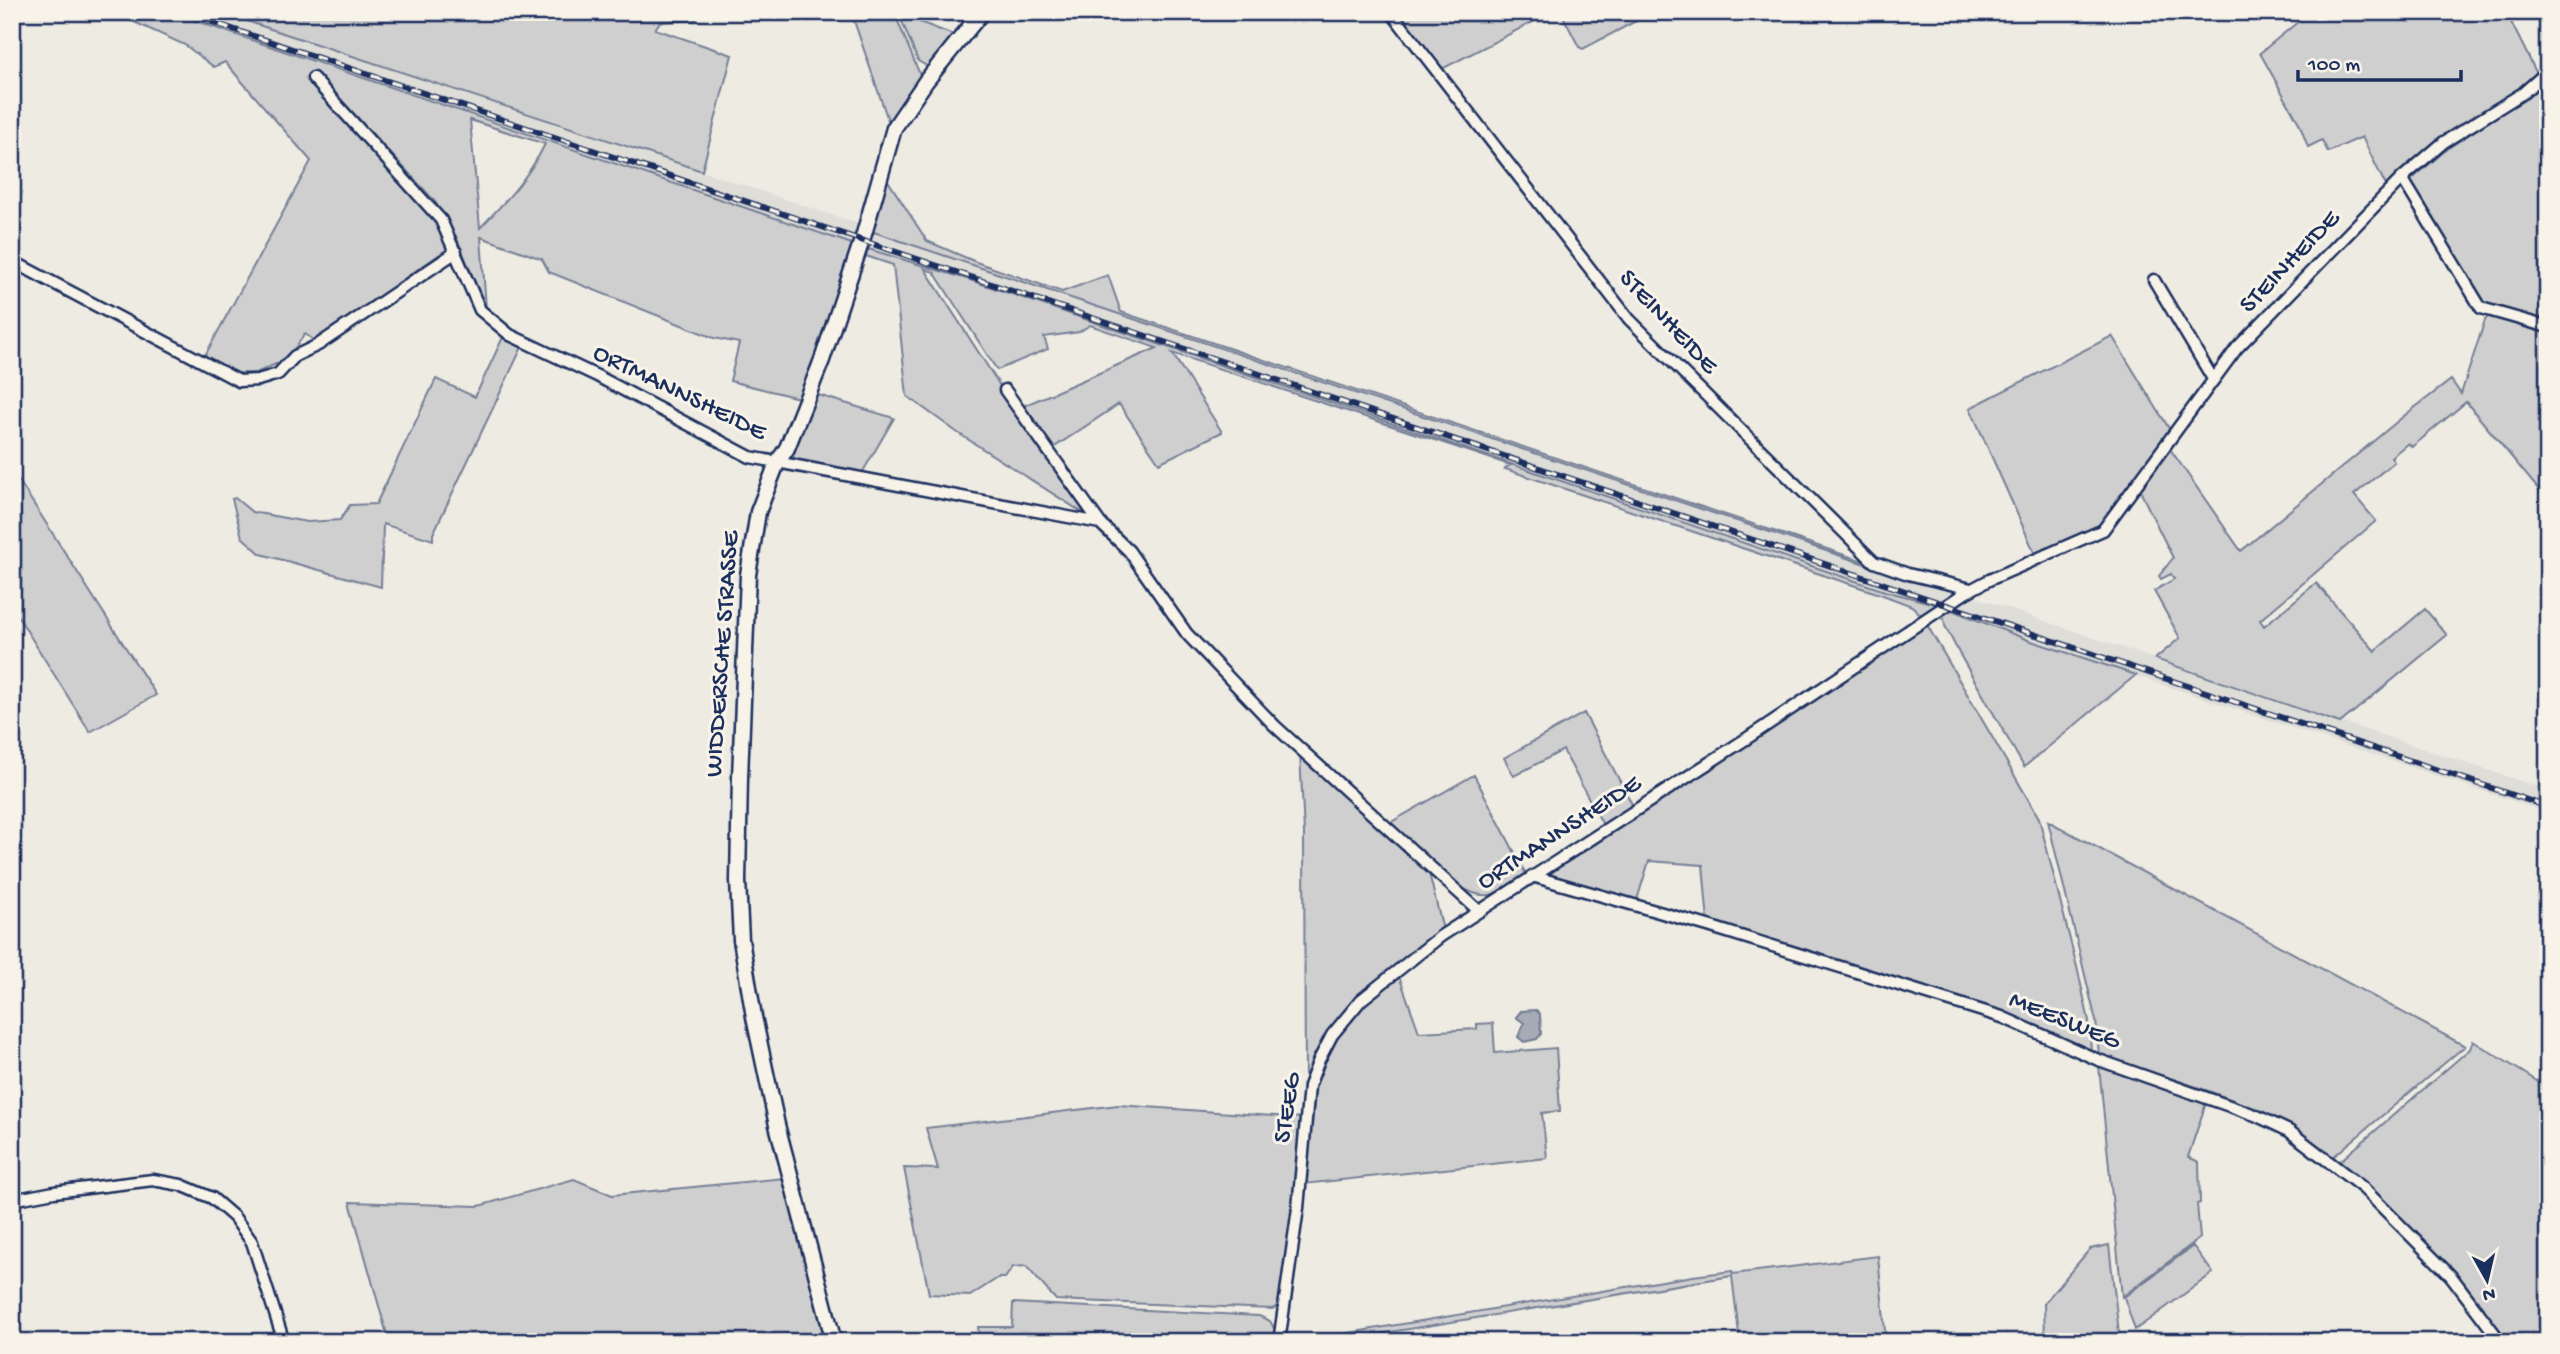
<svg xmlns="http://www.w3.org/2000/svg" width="2560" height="1354" viewBox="0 0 2560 1354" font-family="'Gochi Hand',sans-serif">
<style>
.built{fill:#deddd8}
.green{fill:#cfcfcf;stroke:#757f96;stroke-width:2;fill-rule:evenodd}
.water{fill:#a6abb5;stroke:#6e7992;stroke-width:2}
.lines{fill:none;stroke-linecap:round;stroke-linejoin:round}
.street-casing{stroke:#1b2f5e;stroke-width:15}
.secondary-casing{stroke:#1b2f5e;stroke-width:19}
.street{stroke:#f7f3e8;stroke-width:10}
.secondary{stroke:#f7f3e8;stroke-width:14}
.rail-casing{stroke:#1b2f5e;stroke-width:6}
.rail{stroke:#f7f3e8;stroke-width:3.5;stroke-dasharray:10;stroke-linecap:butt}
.labels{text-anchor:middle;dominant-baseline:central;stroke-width:6;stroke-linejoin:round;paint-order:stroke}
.street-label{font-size:26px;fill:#1b2f5e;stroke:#f7f3e8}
</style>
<rect width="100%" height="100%" fill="#eeebe2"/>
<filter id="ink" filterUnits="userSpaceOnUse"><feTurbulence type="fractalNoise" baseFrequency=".0143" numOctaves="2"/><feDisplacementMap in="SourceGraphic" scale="14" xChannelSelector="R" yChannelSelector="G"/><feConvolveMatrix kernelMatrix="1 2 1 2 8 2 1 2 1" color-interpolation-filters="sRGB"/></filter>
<g filter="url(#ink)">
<!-- built -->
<path class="built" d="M174,12H219L544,118L859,224L871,228V231L1534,454L1888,572L1887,569L1970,595L2340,723L2342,722L2548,790V813L2031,641L1943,606L1885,591L970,280L852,244L719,200Z"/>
<!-- green -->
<path class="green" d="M112,12H169L852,244L845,280L803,399L730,381L739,343L714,338L549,272L542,259L481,237L486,309L456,236L434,200L317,74L308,80L429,212L450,247L315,341L305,334L287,359L256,373H230L203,359L311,161L225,62L214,67L185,45ZM470,120L545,144C529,177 505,202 480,228Z
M219,12H245L257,18L259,12H697L696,20L660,22L655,29L732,55L702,171Z
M851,12H894L923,82L890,126Z
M1396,12H1552L1440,70Z
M1563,12H1653L1583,49L1579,47L1563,16Z
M2310,12H2506L2537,74L2519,88L2439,139L2387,188L2362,137L2328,152L2322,140L2308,147L2299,123L2260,53Z
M899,14L956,36L932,69L918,61Z
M2548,79V324L2485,306L2413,191L2411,180L2447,149L2526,97Z
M885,176L927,241L976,262L1062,292L1108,275L1121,312L1887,569L1889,572L871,231Z
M865,248L970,280L1885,591L1939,605L1881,644L1921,615L1912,606L1883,595L1505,469L1510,465L1172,353L1222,432L1159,463L1119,404L1050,450L1021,407L1157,348L1090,325L1079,332L1044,337L1048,349L997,370L934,272L925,269L1015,409L1067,485L1094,520L958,433L907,396L893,265L863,255Z
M2490,314L2548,329V501L2466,402L2412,447L2408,443L2391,457L2394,462L2354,495L2376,521L2260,620L2264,626L2316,583L2375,651L2425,609L2447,635L2340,723L2155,659L2180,638L2154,591L2174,579L2171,574L2161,579L2159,576L2173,558L2142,495L2140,485L2168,446L2241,551L2405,415L2451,380L2461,394L2485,320Z
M2112,336L2170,430L2101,528L2036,556L1970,408Z
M503,337L522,347L433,534V540L383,524L381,587L261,554L242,537L232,499L235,498L252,512L307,522L340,520L350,505L376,504L436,379L475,397Z
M815,394L894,418L861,475L800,463L793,456Z
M12,470L156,695L90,732L12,607Z
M1949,609L2031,641L2136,675L2024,767L1959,653L1945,626L1944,619L1937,616Z
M1926,623L2039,818L2078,971L2089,1021L2091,1052L1708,922L1703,865L1649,861L1636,903L1555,880L1551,875L1552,869Z
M1584,713L1634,808L1604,827L1563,750L1514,776L1504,758Z
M1300,754L1428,869L1443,930L1395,967L1352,1004L1305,1088L1304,833Z
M1474,775L1526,874C1516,881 1505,890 1493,894C1464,905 1408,843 1388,824Z
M2048,821L2465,1046L2333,1157C2269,1102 2178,1082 2099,1055L2096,1021Z
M1398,973L1419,1032L1477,1029V1024L1493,1023L1495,1053L1556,1048L1560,1111L1542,1113L1547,1158L1304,1184C1307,1146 1305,1091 1323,1057C1340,1023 1369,997 1398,973Z
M2473,1041L2548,1088V1342H2506L2455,1273L2367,1186L2339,1162L2470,1049Z
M2099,1066L2206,1103L2188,1157L2199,1162L2200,1203L2197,1204L2200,1238L2122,1297Z
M1118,1105L1303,1118L1297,1183L1281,1305L1272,1309L1056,1300L1026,1266L1013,1267L1005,1278H998L970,1296L929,1294L904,1168L938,1169L926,1128Z
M785,1178L830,1342H389L350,1202L479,1206L574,1179L612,1195Z
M2109,1245L2120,1342H2045L2044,1303L2090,1249Z
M2193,1246L2213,1273L2135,1330L2124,1297Z
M1878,1256L1886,1342H1740L1732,1276L1329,1342H1294L1693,1276L1732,1271L1733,1274Z
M1013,1303L1259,1316L1270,1321L1277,1333L1276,1342H980L978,1327H1012Z"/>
<!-- water -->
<path class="water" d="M1536,1010L1540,1014L1541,1034L1537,1039L1524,1042L1518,1037L1524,1023L1516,1017L1521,1011Z"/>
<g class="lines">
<defs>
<path id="street" d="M1391,12L1629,319L1874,562L1908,574L1971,589
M313,78L441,220L480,310L510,335L597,376L750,457L1100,523L1129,551L1187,634L1275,726L1479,911
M2402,178L2481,308L2548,327
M12,261L239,381L258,380L278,374L295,356L318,345L456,252
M2154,280L2213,379
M1005,390L1100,523
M1532,876L1708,926L2002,1017L2096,1059L2255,1115L2289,1131L2363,1188L2451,1276L2501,1342
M12,1200L54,1192L153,1180L181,1185L212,1198L234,1217L252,1242L284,1342
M1279,1342L1298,1208L1309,1086L1319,1060L1332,1035L1361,1000L1441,936L1746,739L1965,593L1989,580L2103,530L2237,348L2402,178L2444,142L2523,93L2548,71"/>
<path id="secondary" d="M834,1342L777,1125L754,1017L741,940L738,881L740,777L748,575L758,512L777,463L787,448L822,360L864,234L894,128L926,81L982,12"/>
</defs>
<!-- street casing -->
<use href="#street" class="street-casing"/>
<!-- secondary casing -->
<use href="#secondary" class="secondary-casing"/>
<!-- street -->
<use href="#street" class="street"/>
<!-- secondary -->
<use href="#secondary" class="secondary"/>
<defs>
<path id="rail" d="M182,12L2548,807"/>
</defs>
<!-- rail casing -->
<use href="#rail" class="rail-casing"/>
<!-- rail -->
<use href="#rail" class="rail"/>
</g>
</g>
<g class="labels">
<!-- street labels -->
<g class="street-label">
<text transform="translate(2291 263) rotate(-46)">STEINHEIDE</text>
<text transform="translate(1667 323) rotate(47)">STEINHEIDE</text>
<text transform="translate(679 394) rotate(26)">ORTMANNSHEIDE</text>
<text transform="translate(724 654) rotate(-86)">WIDDERSCHE STRASSE</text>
<text transform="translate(1560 834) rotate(-33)">ORTMANNSHEIDE</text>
<text transform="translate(2064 1022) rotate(22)">MEESWEG</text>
<text transform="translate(1289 1108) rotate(-81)">STEEG</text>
</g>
</g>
<!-- margin -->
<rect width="2560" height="1354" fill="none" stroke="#f7f3e8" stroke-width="42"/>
<rect x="21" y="21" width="2518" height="1312" fill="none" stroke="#1b2f5e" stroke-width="2.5" filter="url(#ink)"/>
<!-- north arrow -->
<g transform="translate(2487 1280) rotate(172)" stroke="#f7f3e8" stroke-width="5" paint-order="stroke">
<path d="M0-5L12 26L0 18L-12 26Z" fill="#1b2f5e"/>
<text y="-10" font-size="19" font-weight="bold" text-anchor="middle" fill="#1b2f5e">N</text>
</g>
<!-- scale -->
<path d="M2298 70v10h163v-10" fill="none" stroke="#1b2f5e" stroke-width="3.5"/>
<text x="2308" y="70" font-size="21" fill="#1b2f5e" stroke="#f7f3e8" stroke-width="5" paint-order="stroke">100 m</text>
</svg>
